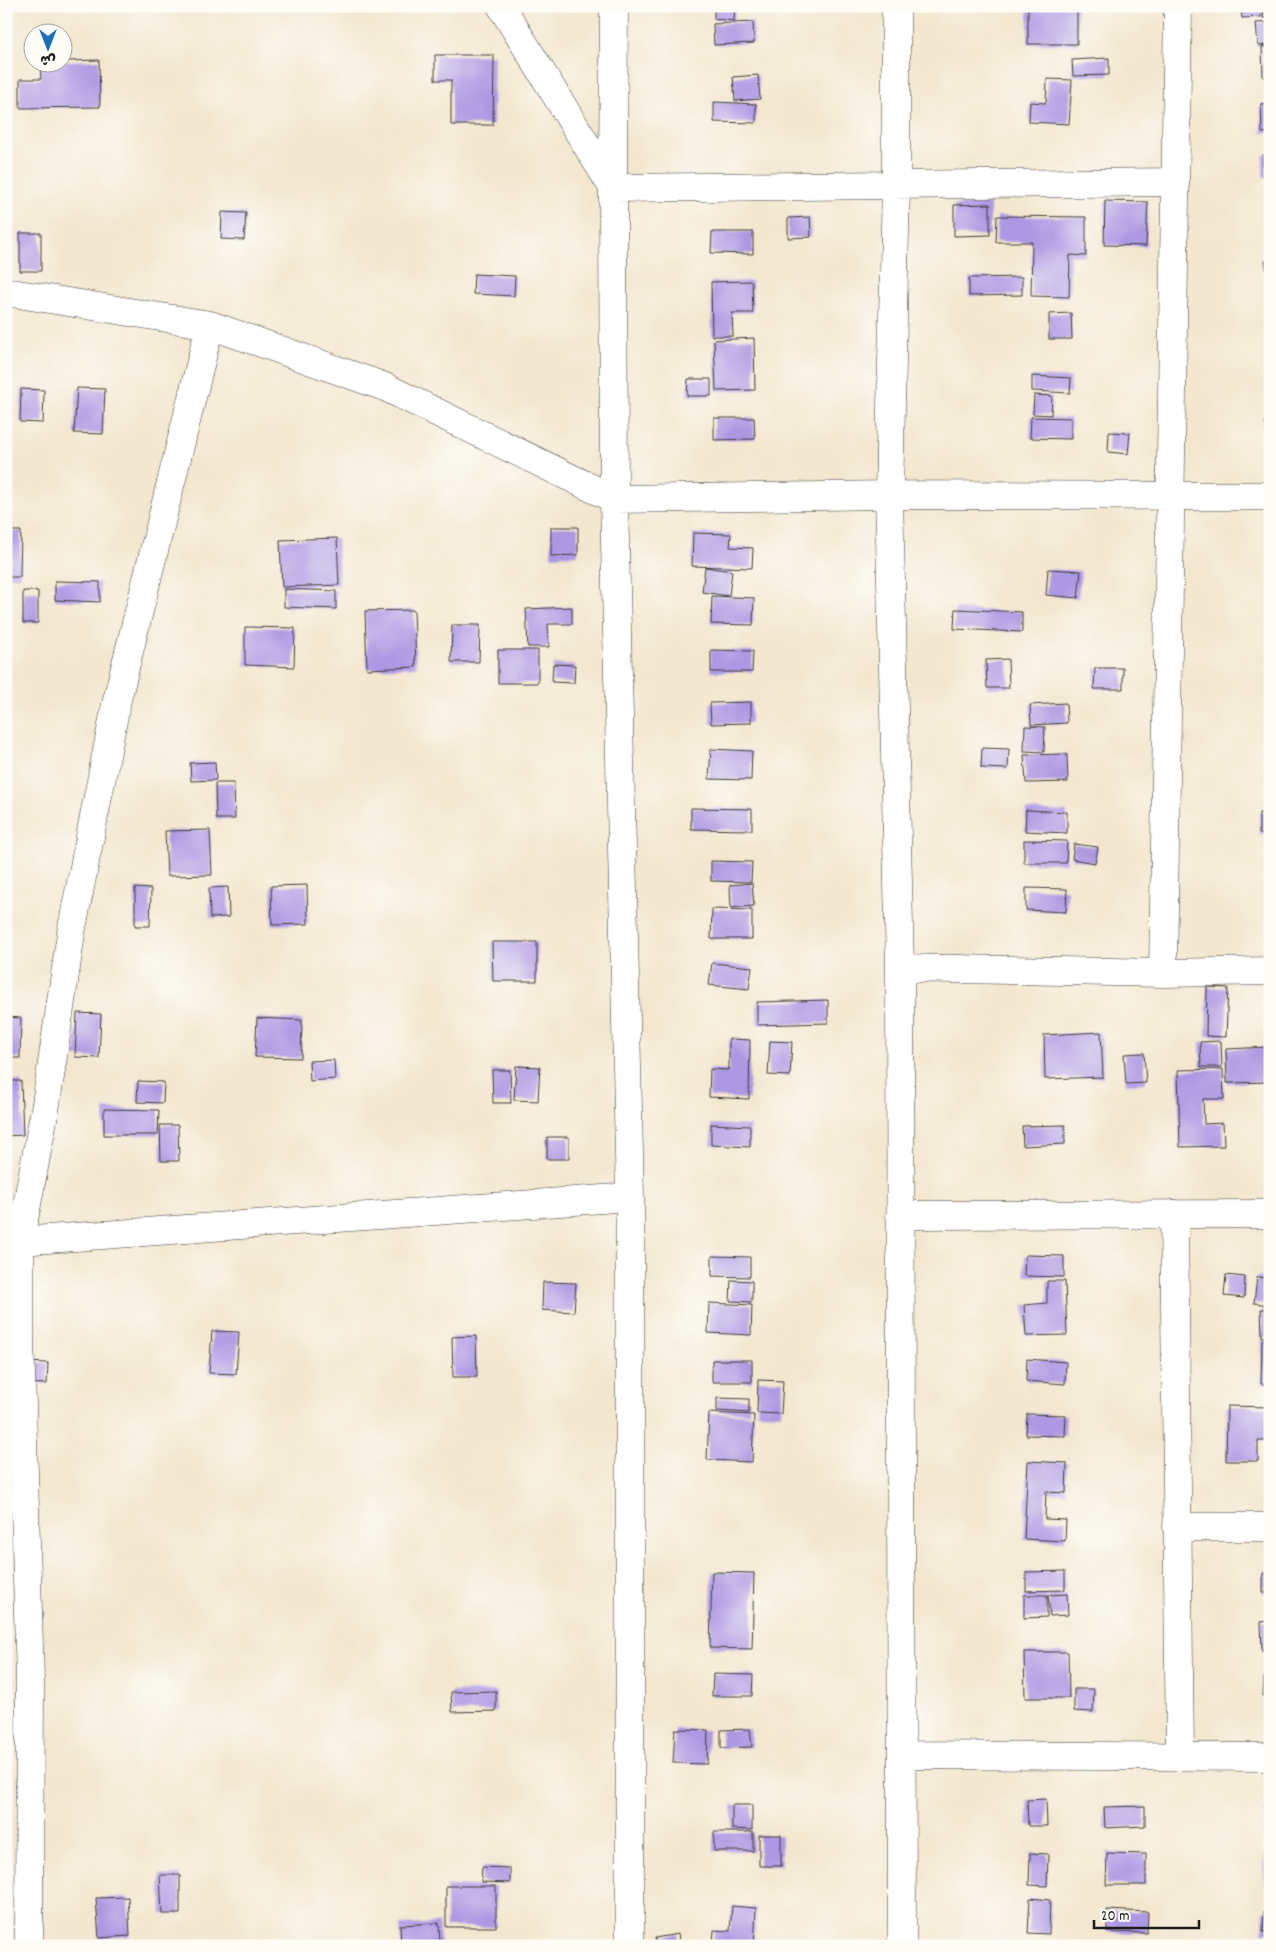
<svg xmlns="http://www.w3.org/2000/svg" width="1276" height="1952" viewBox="0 0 1276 1952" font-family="Dekko,'Playpen Sans Arabic',sans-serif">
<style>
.building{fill:#ad98e3}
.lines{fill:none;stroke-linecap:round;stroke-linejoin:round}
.minor-casing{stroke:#3c3a37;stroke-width:29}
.minor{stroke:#fff;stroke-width:28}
</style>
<rect width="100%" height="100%" fill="#fdfcf7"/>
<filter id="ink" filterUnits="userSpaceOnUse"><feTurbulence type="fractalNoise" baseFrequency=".02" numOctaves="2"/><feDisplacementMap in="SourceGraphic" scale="10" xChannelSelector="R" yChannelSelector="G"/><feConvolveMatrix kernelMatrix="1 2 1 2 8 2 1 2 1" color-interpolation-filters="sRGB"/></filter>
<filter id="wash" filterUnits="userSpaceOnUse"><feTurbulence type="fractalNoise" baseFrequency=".0096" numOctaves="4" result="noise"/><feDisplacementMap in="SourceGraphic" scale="20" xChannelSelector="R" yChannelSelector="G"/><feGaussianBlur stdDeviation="1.12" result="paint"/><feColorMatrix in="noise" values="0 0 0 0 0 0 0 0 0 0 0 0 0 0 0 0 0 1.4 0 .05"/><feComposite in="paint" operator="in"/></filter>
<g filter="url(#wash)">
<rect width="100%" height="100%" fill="#f3e7cf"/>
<g id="blocks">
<!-- building -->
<path class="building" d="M714,6H735L734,21L714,19Z
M1028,6H1077V44H1028Z
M1241,6H1261V17L1242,18Z
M1264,6H1270V18H1263Z
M753,22L754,43L714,45L713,24Z
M1270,22V45L1258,46L1256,23Z
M1262,47H1270V77H1263Z
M435,55H494L493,125H451V80H435Z
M1109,58V75L1073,76L1072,60Z
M99,60L100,107L20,108V79H41L40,62Z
M758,75L760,99L735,101L733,77Z
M1047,79L1072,80L1069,124L1029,122L1030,102L1046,103Z
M714,102L756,104V123L714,122Z
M1270,103V132L1262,133L1261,104Z
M1263,155H1270V177H1263Z
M1105,201L1148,202L1146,246L1104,245Z
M1266,203H1270V234H1267Z
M990,204V235L954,236V205Z
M222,212L246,213L244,240L221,239Z
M997,216L1086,217V256L1070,255L1069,297L1031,296L1032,242H996Z
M810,217L811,237L788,238V218Z
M712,232H753V254L711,253Z
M20,233H41V271H20Z
M1270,260V285L1269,286L1265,261Z
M474,274L515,276L514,296L473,294Z
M1022,277V295L969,296V278Z
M752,281L753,313H732L733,336H712L711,282Z
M1071,313L1072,339H1049V314Z
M754,338L755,390L716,391L714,340Z
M1266,362H1270V391H1266Z
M1032,376L1071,378L1070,393L1032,391Z
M688,379H711V396H687Z
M77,388L105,389L103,434L74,433Z
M21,389L44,390L43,423L20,422Z
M1034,395L1052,396L1051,415L1033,414Z
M1031,417L1071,418V439L1030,438Z
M714,418H754L755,439L714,440Z
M1270,420V441H1267L1265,421Z
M1109,432L1130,433L1128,454L1108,452Z
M551,527H578V555L551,556Z
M6,531H21L20,577H6Z
M693,533L731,534L730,547L753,548L752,568L692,566Z
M337,538L339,585L282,587L280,540Z
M705,567L732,571L729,596L702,592Z
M1048,569L1081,571L1078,598L1046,595Z
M55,581L100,582V602L55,600Z
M284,589L336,591V609L284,607Z
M23,591H38V623H23Z
M712,596L754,598L753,625L711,624Z
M572,607V624H548L549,647H528L526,609Z
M955,609L1022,612V632L954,629Z
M414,610L416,667L367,669L365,611Z
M452,625H480L479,662H451Z
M245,627L295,628L294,667L245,665Z
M498,650H538V683H498Z
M711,650L753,651L752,672H711Z
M1008,659L1009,688H987L986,660Z
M553,664L575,665L574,683L552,682Z
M1095,668H1123V689H1094Z
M751,702V723L711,724L710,703Z
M1066,703L1067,723L1031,725L1030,705Z
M1025,726L1045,727L1044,752L1024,751Z
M982,748L1009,749L1008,769L981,768Z
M711,749L752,751L751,780L709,779Z
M1067,754L1068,782L1026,783L1024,755Z
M215,762L216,780L191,781L190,763Z
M215,783H234L235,819H216Z
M691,808L752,809V830L691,829Z
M1026,810L1067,812V833L1025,831Z
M1259,813H1270V834H1259Z
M210,830L212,875L167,876L165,831Z
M1024,840L1067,841L1066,863H1024Z
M1074,844L1098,847L1095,863L1072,859Z
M711,861L752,862L751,882L711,881Z
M752,883L754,906L731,908L730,885Z
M307,885L308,924L272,925L271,886Z
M228,887L229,917L210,918L209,888Z
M135,888L151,889L150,926H135Z
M1026,888L1067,889L1066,912L1026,910Z
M712,909L752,910V939H711Z
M492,942H537V981H493Z
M712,963L752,967L749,989L709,985Z
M1207,987L1228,988L1226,1037L1206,1036Z
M828,1000V1023L757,1025V1002Z
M77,1013L101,1014L99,1058L75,1057Z
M6,1017L21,1018L20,1058H6Z
M257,1018L302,1020L301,1058L255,1057Z
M1101,1032L1103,1077L1045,1079L1044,1035Z
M729,1039L750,1040L749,1099L709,1097L710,1069L729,1070Z
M770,1041L792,1042L790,1076L768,1075Z
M1221,1041L1222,1067H1201L1200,1042Z
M1270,1047V1082L1227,1083L1226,1049Z
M1144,1053L1146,1083L1126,1084L1124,1054Z
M334,1060L335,1079L310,1081L309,1061Z
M516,1066L540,1067L538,1101L514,1100Z
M1223,1069L1224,1099H1203L1204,1124L1223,1123L1224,1146L1180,1147L1178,1070Z
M492,1070H510L511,1103H493Z
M6,1081H21L23,1135L6,1136Z
M138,1081L164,1082L163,1103L137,1102Z
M104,1109L159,1110L158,1135H104Z
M711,1124L750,1126V1147L711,1145Z
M160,1125H178L179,1161H161Z
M1065,1125V1144L1023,1146L1022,1126Z
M547,1137H569V1159H547Z
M1025,1255L1064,1256V1277L1024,1276Z
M712,1256L750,1257V1277L712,1276Z
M1226,1275L1245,1277L1244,1298L1224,1296Z
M1257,1277L1270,1278V1305L1254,1303Z
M731,1280L752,1281V1302L730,1301Z
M1047,1281H1065L1067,1335L1026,1336L1024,1305L1047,1303Z
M543,1282L576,1283L574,1312L542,1310Z
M709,1303L752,1305L751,1335L708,1333Z
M1261,1309H1270V1337H1262Z
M212,1331L239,1332L236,1374L209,1373Z
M476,1336L477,1377H453L452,1337Z
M1262,1340H1270V1384H1261Z
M1027,1359L1066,1362L1065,1384L1026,1381Z
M712,1360H752V1382H712Z
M25,1362L48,1363L47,1384L24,1383Z
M758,1380L783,1381L781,1414L757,1413Z
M717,1398L749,1399V1413L717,1411Z
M1227,1406L1270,1407V1441H1258V1461H1226Z
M709,1413L754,1415L752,1462L707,1460Z
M1027,1414L1066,1415L1065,1436L1026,1435Z
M1028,1461L1067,1463L1066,1493L1046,1492L1045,1519L1066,1520L1065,1541L1024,1539Z
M1065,1571V1590L1026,1591V1572Z
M712,1572L754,1573L752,1649L710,1648Z
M1263,1573H1270V1593H1263Z
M1067,1594L1068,1615L1050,1616L1048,1595Z
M1024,1595H1047V1617L1024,1618Z
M1270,1621V1651H1262L1261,1622Z
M1024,1652H1068L1069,1698H1025Z
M713,1674L753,1675L752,1696H712Z
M1264,1677L1270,1678V1697L1263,1696Z
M1074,1689H1094L1093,1712L1074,1711Z
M496,1691V1711L452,1712L451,1692Z
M675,1729L708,1730L707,1764L673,1763Z
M750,1729L752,1747L721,1748V1730Z
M1046,1799L1047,1826H1028L1027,1800Z
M732,1805H752V1830L732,1829Z
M1145,1806V1826L1105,1828L1104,1807Z
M1265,1807H1270V1828H1264Z
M714,1832H753V1851H714Z
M759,1835H781V1866H759Z
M1030,1853L1048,1854L1047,1886L1029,1885Z
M1107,1853L1146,1854V1885H1106Z
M1265,1853H1270V1885H1264Z
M482,1867L510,1868V1883L481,1882Z
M160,1875H180V1914H162Z
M446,1886H496V1927H446Z
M128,1897L130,1936L99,1938L96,1898Z
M1030,1898L1050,1900L1049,1934L1028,1933Z
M732,1906L756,1908L754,1946H713L714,1930L730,1931Z
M1107,1910L1148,1912L1147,1933L1107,1932Z
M1264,1911H1270V1932H1263Z
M439,1923L440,1946H401L400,1925Z
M678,1934L680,1946H656L655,1938Z"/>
</g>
</g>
<g filter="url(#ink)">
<use href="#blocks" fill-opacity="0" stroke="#3c3a37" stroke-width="1"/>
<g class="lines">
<defs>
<path id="minor" d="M501,6L613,188L1175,182
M614,6L613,188L614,499L630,1197V1946
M896,6V185L889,495L900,968L902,1946
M6,292L210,325L385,387L614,499L889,495L1270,496
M900,968L1163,973L1270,971
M1163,973L1178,6
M1174,1214L1180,1756
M900,1215L1270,1214
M20,1241L630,1197
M1177,1527H1270
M902,1755L1270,1757
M29,1946L30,1680L20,1338V1241L46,1104L71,933L117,700L210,325"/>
</defs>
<!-- minor casing -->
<use href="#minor" class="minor-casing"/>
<!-- minor -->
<use href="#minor" class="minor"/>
</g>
</g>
<!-- margin -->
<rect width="1276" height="1952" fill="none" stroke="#fdfcf7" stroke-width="25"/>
<!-- north arrow -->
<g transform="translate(48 48) rotate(180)"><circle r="24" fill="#fdfcf7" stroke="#a3a29f"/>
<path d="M0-4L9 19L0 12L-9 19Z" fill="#1f6fb2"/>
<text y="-8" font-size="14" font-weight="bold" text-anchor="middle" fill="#1c1c1c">ش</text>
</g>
<!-- scale -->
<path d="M1094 1920v8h105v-8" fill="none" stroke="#1c1c1c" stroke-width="2.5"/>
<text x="1101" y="1920" font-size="15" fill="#1c1c1c" stroke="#fdfcf7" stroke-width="4" paint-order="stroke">20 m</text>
</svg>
